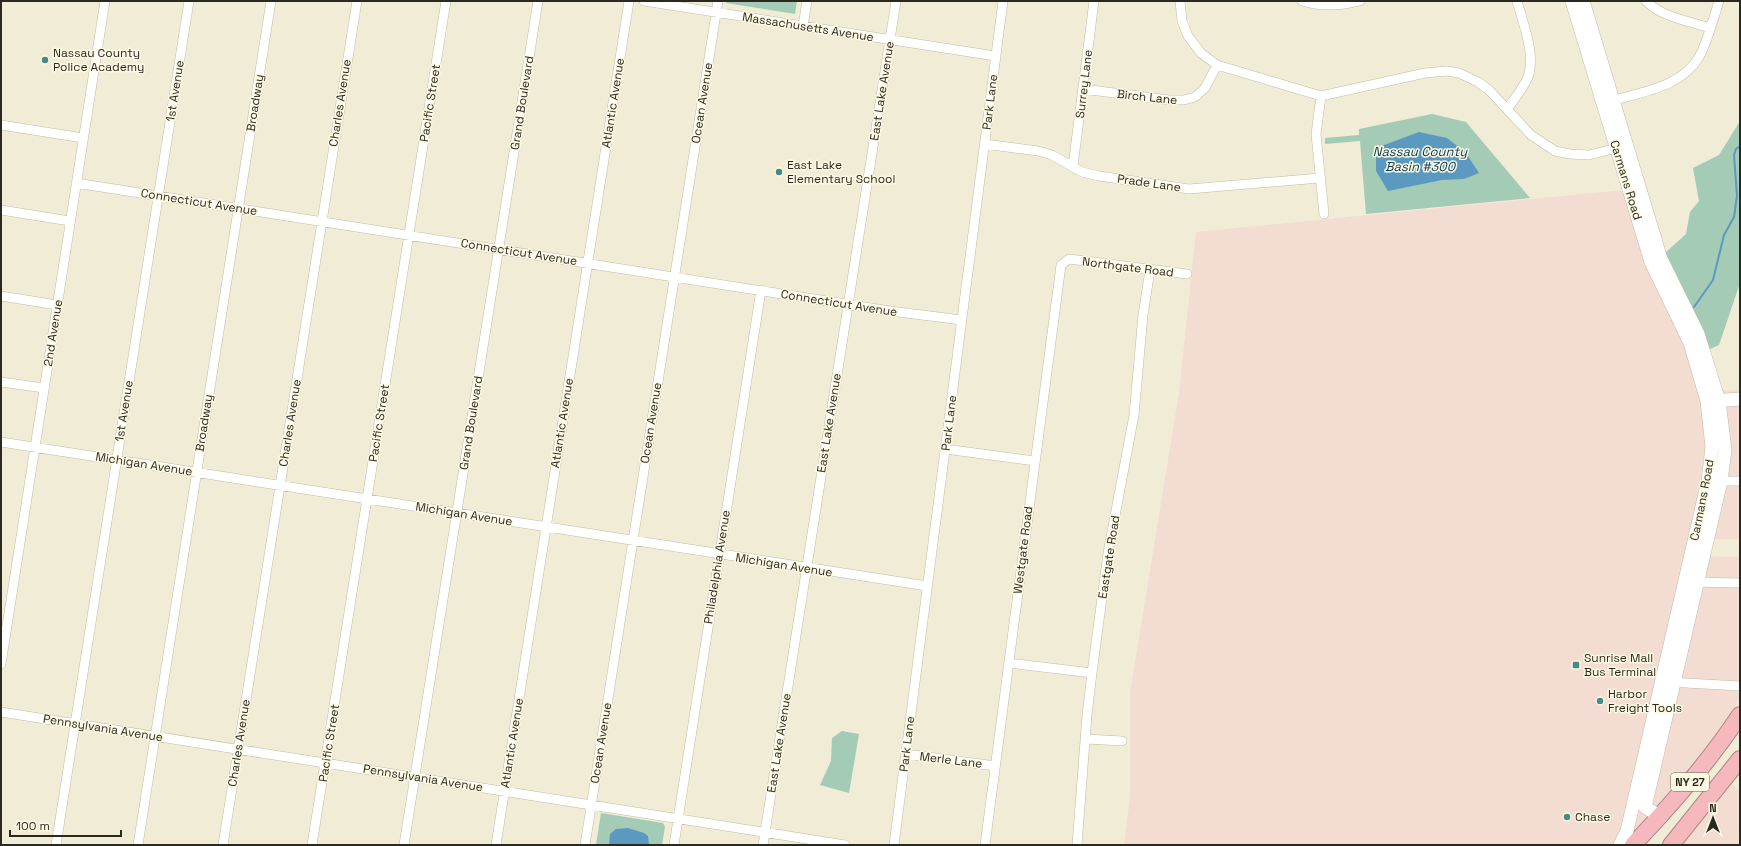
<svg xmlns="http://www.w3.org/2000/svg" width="1741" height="846" viewBox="0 0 1741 846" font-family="'Space Grotesk',sans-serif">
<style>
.commercial{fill:#f3dcd1}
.green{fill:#a3cbb5}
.water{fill:#5c99c1}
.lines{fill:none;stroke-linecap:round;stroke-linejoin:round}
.stream{stroke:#5c99c1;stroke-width:2}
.street-casing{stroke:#c0bca6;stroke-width:10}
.secondary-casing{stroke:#c0bca6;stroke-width:14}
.highway-casing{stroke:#ae8686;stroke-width:18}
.street{stroke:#fff;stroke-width:9}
.secondary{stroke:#fff;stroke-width:13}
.highway{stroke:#f5b8bd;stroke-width:16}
.poi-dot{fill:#458c84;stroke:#fdf9e3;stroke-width:1.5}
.labels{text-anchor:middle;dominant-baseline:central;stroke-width:3;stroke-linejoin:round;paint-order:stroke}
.shield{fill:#fdf9e3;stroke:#69675a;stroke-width:1}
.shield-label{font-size:11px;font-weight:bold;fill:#2a2920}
.street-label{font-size:12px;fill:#2a2920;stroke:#fdf9e3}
.poi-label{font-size:12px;fill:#2a2920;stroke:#fdf9e3;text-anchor:start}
.water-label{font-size:13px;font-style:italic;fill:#073a56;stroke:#fdf9e3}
</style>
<rect width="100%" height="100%" fill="#f0ecd6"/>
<!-- commercial -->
<path class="commercial" d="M1634,189L1711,391L1740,390V539H1699L1696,556L1740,557V699L1701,765L1625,845H1124L1130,797V693L1179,393L1196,232Z
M1732,785L1740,791L1738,845H1680Z"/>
<!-- green -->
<path class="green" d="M726,1H797L795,14L726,3Z
M1432,114L1466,122L1530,198L1366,214L1360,141L1325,144V138L1359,135V129Z
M1740,121V283L1719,345L1710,349L1665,253L1686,234L1690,212L1699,201L1693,168L1719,155Z
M842,731L859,734L849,793L820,785L831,761L832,738Z
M601,813L663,823L665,827L662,845H596Z"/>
<!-- water -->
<path class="water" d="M1419,132L1447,138L1466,153L1479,173L1464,179L1442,180L1388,191L1376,171V148Z
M628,828L644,833L648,836L649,845H609L610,834L616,829Z"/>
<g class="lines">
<!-- stream -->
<path class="stream" d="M1694,307L1713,280L1724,235L1734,217L1737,196L1734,155L1736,149L1740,146"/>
<defs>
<path id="street" d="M644,1L995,56
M1180,1L1182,21L1188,36L1201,53L1217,65L1321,96L1425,73L1447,71L1459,73L1478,82L1489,90L1531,135L1555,151L1570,154L1589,155L1621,147
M1302,1C1321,7 1340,6 1360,1
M1646,1C1661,17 1689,21 1710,28
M803,26L807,1
M1083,89L1169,100H1184L1195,97L1205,88L1217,65
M1321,96L1316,134L1324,214
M1608,102C1640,92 1681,88 1699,57C1707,43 1714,17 1719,1
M1507,109C1514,99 1523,89 1528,77C1536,54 1523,24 1517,1
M1,125L83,138
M984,144L1038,151L1052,155L1082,172L1099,176L1189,189L1320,178
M1073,166L1094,1
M76,183L890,311L962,320
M1,210L70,221
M1,296L57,305
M1,382L44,388
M1,442L927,586
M945,449L1035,461
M1715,481H1740
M1693,582L1740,583
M1009,663L1092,673
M1,664L105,1
M1668,682L1740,686
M1,712L845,845
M1086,739L1122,741
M906,754L995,766
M56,845L189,1
M138,845L271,1
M223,845L357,1
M312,845L446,1
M404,845L538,1
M496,845L629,1
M585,845L718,1
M674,845L761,290
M763,845L896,1
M894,845L1003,1
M985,845L1061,265L1069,259L1187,274
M1077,845L1087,715L1092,673L1108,553L1134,415L1143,315L1150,270"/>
<path id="secondary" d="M1572,1L1651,262L1690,343L1707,401L1712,447L1708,481L1627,831L1620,845
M1583,1L1661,259L1698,334L1719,401L1725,450L1721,481L1645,807L1661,817
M1712,401L1740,399"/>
<path id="highway" d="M1633,845C1672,804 1709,762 1740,715
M1671,845L1740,759"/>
</defs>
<!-- street casing -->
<use href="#street" class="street-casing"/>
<!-- secondary casing -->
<use href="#secondary" class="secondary-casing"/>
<!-- highway casing -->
<use href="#highway" class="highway-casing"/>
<!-- street -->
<use href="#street" class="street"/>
<!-- secondary -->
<use href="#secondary" class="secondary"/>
<!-- highway -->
<use href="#highway" class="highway"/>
</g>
<!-- markers -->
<g class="poi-dot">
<circle cx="45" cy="60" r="4"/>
<circle cx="779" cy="172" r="4"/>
<rect x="1572" y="661" width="8" height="8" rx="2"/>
<circle cx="1600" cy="701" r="4"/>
<circle cx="1567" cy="817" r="4"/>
</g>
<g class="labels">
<!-- shield labels -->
<rect class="shield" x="1671" y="773" width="38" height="18" rx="3"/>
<g class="shield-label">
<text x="1690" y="782">NY 27</text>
</g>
<!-- street labels -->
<g class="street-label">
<text transform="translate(808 27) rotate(9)">Massachusetts Avenue</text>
<text transform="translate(1084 84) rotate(-83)">Surrey Lane</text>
<text transform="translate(175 91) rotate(-81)">1st Avenue</text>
<text transform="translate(882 91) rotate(-81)">East Lake Avenue</text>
<text transform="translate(1147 97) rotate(6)">Birch Lane</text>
<text transform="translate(990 102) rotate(-83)">Park Lane</text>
<text transform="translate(255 103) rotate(-81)">Broadway</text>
<text transform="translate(340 103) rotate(-81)">Charles Avenue</text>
<text transform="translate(430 103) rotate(-81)">Pacific Street</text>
<text transform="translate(522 103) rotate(-81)">Grand Boulevard</text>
<text transform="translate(613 103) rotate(-81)">Atlantic Avenue</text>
<text transform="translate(702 103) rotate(-81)">Ocean Avenue</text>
<text transform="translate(1626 180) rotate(73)">Carmans Road</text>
<text transform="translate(1149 183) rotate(8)">Prade Lane</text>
<text transform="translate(199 202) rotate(9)">Connecticut Avenue</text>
<text transform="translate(519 252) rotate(9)">Connecticut Avenue</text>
<text transform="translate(1128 267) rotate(7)">Northgate Road</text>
<text transform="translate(839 303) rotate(9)">Connecticut Avenue</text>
<text transform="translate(53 333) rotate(-81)">2nd Avenue</text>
<text transform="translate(124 411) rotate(-81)">1st Avenue</text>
<text transform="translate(204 423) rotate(-81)">Broadway</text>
<text transform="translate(290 423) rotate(-81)">Charles Avenue</text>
<text transform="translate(379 423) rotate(-81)">Pacific Street</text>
<text transform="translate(471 423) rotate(-81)">Grand Boulevard</text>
<text transform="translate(562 423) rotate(-81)">Atlantic Avenue</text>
<text transform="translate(651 423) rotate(-81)">Ocean Avenue</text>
<text transform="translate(829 423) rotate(-81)">East Lake Avenue</text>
<text transform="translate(949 423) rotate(-83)">Park Lane</text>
<text transform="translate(144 464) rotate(9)">Michigan Avenue</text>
<text transform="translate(1702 500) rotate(-79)">Carmans Road</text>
<text transform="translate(464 514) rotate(9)">Michigan Avenue</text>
<text transform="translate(1023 550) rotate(-83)">Westgate Road</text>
<text transform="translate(1109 557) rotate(-81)">Eastgate Road</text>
<text transform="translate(784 565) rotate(9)">Michigan Avenue</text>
<text transform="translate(717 567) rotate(-81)">Philadelphia Avenue</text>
<text transform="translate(103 728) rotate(9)">Pennsylvania Avenue</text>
<text transform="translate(239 743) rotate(-81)">Charles Avenue</text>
<text transform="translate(329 743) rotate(-81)">Pacific Street</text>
<text transform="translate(512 743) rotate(-81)">Atlantic Avenue</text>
<text transform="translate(601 743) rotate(-81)">Ocean Avenue</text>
<text transform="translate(779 743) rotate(-81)">East Lake Avenue</text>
<text transform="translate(907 744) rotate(-83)">Park Lane</text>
<text transform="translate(951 760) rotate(7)">Merle Lane</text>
<text transform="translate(423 778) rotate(9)">Pennsylvania Avenue</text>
</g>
<!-- poi labels -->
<g class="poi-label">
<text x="53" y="53">Nassau County<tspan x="53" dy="14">Police Academy</tspan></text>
<text x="787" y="165">East Lake<tspan x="787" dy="14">Elementary School</tspan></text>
<text x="1584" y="658">Sunrise Mall<tspan x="1584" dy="14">Bus Terminal</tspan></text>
<text x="1608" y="694">Harbor<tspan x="1608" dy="14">Freight Tools</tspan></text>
<text x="1575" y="817">Chase</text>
</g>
<!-- water labels -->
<g class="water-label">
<text x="1420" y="151">Nassau County<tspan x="1420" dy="15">Basin #300</tspan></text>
</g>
</g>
<!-- border -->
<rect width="1741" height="846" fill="none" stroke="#2a2920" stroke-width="4"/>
<!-- north arrow -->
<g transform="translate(1713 818)" stroke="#fdf9e3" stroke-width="3" paint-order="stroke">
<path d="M0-3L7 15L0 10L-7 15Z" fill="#2a2920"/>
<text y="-6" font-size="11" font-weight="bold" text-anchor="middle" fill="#2a2920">N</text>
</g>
<!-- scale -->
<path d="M10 830v6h111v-6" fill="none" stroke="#2a2920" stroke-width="2"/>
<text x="16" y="830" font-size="12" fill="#2a2920" stroke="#fdf9e3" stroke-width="3" paint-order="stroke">100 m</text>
</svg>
